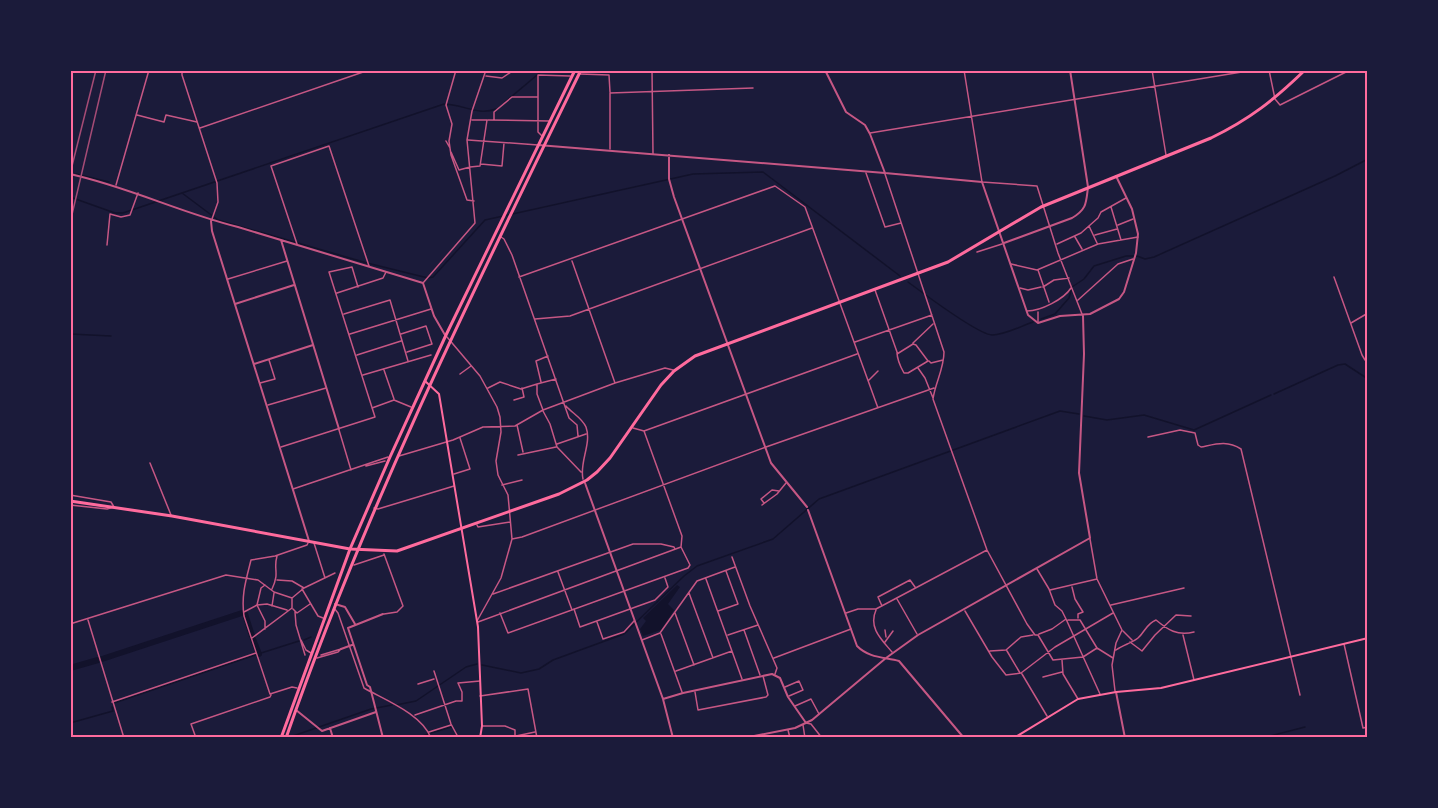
<svg xmlns="http://www.w3.org/2000/svg" width="1438" height="808" viewBox="0 0 1438 808" font-family="'Work Sans',sans-serif">
<style>
.water{fill:#12122b}
.lines{fill:none;stroke-linecap:round;stroke-linejoin:round}
.stream{stroke:#12122b;stroke-width:1.5}
.river{stroke:#12122b;stroke-width:6}
.minor{stroke:#c65784;stroke-width:1.5}
.tertiary{stroke:#c65784;stroke-width:2}
.secondary{stroke:#ff6b9d;stroke-width:2}
.primary{stroke:#ff6b9d;stroke-width:3}
.trunk{stroke:#ff6b9d;stroke-width:3}
.rail{stroke:#a44b75;stroke-width:1.5}
.neatline{fill:none;stroke:#ff6b9d;stroke-width:2}
</style>
<rect width="100%" height="100%" fill="#1b1b3a"/>
<!-- water -->
<path class="water" d="M677,585L680,587L668,604L674,610L661,630L643,636L640,629L646,621L643,618Z"/>
<g class="lines">
<!-- stream -->
<path class="stream" d="M505,102L543,70
M76,174L109,182
M182,193L218,220L367,263L428,278L433,277L485,220L693,174L763,172L900,276
M70,197L115,213H123L444,104C462,104 478,116 496,109
M908,282C923,293 977,334 992,335C1005,335 1021,326 1033,322
M1041,319L1055,314L1069,298L1072,287L1084,279L1094,266L1126,256H1137L1145,259L1154,257L1335,176L1368,159
M70,334L111,336
M1274,394L1338,365L1345,364L1368,379
M1084,416L1107,420L1144,415L1194,430L1271,395
M304,640L311,637
M258,654L299,641
M482,665L521,673L539,669L553,660L624,634L684,576L697,566L773,539L819,499L1060,411L1079,414
M114,703L255,655
M396,705L416,701L466,667L477,664
M70,723L113,711L112,707
M431,733L451,727
M293,736L371,709L392,705
M418,738L428,734
M1262,738L1305,727"/>
<!-- river -->
<path class="river" d="M245,614L252,636
M253,639L259,654
M102,659L242,613
M70,668L98,660"/>
<!-- minor -->
<path class="minor" d="M182,70V75L217,183L218,202L212,219
M456,70L446,105L452,124L449,141L451,155L467,200L474,201
M652,70L653,154
M964,70L982,182L1037,186L1058,253L1082,314
M1152,70L1166,155
M1269,70L1275,99L1280,105L1350,70
M580,74L609,75L610,92
M486,76L502,78L514,70
M137,115L164,122L166,115L197,122
M494,119V112L512,97H537
M488,120L549,121
M200,128L369,70
M870,133L1254,70
M542,136L538,132V75L570,76
M468,140L538,145
M446,141L450,148
M610,149V93L753,88
M451,152L459,170L470,167L480,166L487,120H472
M481,164L502,166L504,143
M866,173L885,227L901,223
M885,174L944,352C944,369 935,383 933,399L987,550L1027,624L1035,635H1038L1053,660L1083,657L1097,648
M116,185L149,70
M1111,207L1121,240
M1118,225L1133,219
M1089,226L1097,243
M1095,235L1117,229
M501,237L504,239L512,255L569,418L577,425L578,436
M1075,237L1082,249
M297,244L271,166L329,146L369,266
M1057,244L1081,233L1098,218L1101,212L1126,198
M107,245L110,214L121,217L130,215L138,193
M977,252L1002,244
M572,261L615,383
M1011,264L1037,270L1098,244L1138,237
M1038,270L1049,302
M519,277L775,186L805,207L878,408
M1334,277L1362,355L1365,360L1368,358
M228,279L287,261
M423,283L475,223L467,140L472,111L486,70
M1043,287L1054,280L1069,278
M1020,288L1028,290L1041,287
M875,290L897,352C897,360 900,366 904,373H908L928,361L916,345L913,344L897,354
M337,293L383,278L386,272
M1078,300L1118,264L1133,259
M1027,311C1041,311 1064,299 1071,288
M344,314L390,300L408,361
M535,319L570,316L812,228
M1038,322V312
M1351,323L1368,313
M350,334L431,309
M401,334L426,326L432,344L407,352
M447,337L480,376L497,407L500,417L501,432L496,461L498,475L508,495L512,539L501,578L477,621
M855,342L932,315
M913,343L933,324
M357,355L401,341
M929,361L931,363L943,360
M918,368L925,378L933,398
M384,370L394,399
M460,374L471,366
M363,375L431,355
M869,380L878,371
M541,382L536,361L548,356
M260,383L275,379L269,360
M537,384L556,379
M488,388L500,382L521,389L537,384V394L543,410
M514,400L524,397L522,388
M268,405L326,388
M566,406C572,413 582,418 586,427C592,444 579,462 583,479
M372,408L394,400L411,407
M543,411L550,424L557,447L581,472
M517,425L523,452
M633,428L644,431L857,354
M339,430L351,470
M1148,437L1180,430L1195,433L1198,445L1201,447C1216,444 1227,440 1241,449L1300,695
M557,444L586,434
M281,447L375,417L329,272L352,267L358,287
M518,455L556,447
M399,456L453,440L483,427L515,426L543,410L615,383L665,368L673,370
M150,463L171,515
M366,466L385,461
M454,474L470,469L460,438
M502,485L522,480
M293,489L388,457
M70,495L111,502L114,507L107,509L70,505
M764,503L761,499L772,490L779,491
M762,505L777,494L786,483
M374,508L378,509L454,486
M477,525L478,527L510,522
M512,539L522,537L766,447L934,388
M1090,539L1097,579L1122,630L1116,643L1112,665L1115,691
M314,543L325,578
M732,557L750,606L777,668L775,674
M354,565L384,555
M1037,569L1049,589L1055,605L1062,611L1066,619
M558,572L572,610
M706,579L742,679
M277,580L292,581L304,588
M1072,587L1075,599L1083,612L1078,614V618
M272,589C280,572 273,570 277,556
M302,589L318,616L323,618
M1050,590L1097,579
M689,593L713,658
M493,594L633,544H661L674,547L675,549
M897,599L917,634
M1111,605L1184,588
M272,606L274,593
M882,606L878,597L910,580L915,587
M334,608L338,613L364,688C385,700 422,714 431,738
M293,609L297,613L310,604
M574,609L580,627L655,600L668,587L665,578
M876,610C868,628 882,640 892,652
M718,611L738,604L726,571
M965,611L992,657L1006,675L1021,673L1055,647L1113,613
M244,612L257,605L267,604L287,610
M295,612L296,625L305,655
M500,613L508,633L688,568L690,565L681,547L682,536L644,431
M675,613L694,665
M846,613L858,609H876L987,550
M384,614L397,612L403,606L384,554
M88,620L124,738
M1068,620H1080L1097,648L1113,658
M478,622L681,547
M597,622L603,639L624,632L634,621
M70,624L226,575L258,580L274,592L292,598
M265,629V621L257,605L261,588L265,585
M744,630L760,675
M885,630L886,637
M1123,631L1132,640
M661,634L682,692
M1039,634L1052,629L1066,619L1100,694
M728,635L758,625
M1183,635L1194,680
M252,638L292,608V598L304,588L335,573
M301,640L306,650L311,653
M642,640L660,633L697,581L735,567
M885,642L893,631
M1130,642L1142,651L1155,635L1176,615L1191,616
M1344,644L1363,728L1368,727
M1116,650C1123,645 1132,643 1138,638C1145,632 1146,624 1156,620C1168,630 1177,636 1194,632
M990,651L1006,650L1021,637L1033,635
M1007,651L1020,673
M321,655L341,649
M317,658L338,652L340,650
M774,658L851,629
M1062,660L1063,674L1078,699
M434,671L451,724L458,737
M676,671L732,651
M1022,674L1047,716
M1043,677L1062,672
M418,684L434,679
M785,687L799,681L803,690L789,696
M297,688L292,687L270,694L244,616C241,595 246,580 251,560L275,556L307,545L308,543
M695,692L698,710L766,697L768,695L763,676
M480,696L528,689L537,738
M112,702L256,653
M795,706L811,699L819,714
M415,715L456,701H462V692L458,683L480,681
M806,723L811,724L822,738
M803,725L805,738
M483,726H505L515,730V738
M788,730L790,738
M429,732L451,725
M516,736L535,732
M196,738L191,724L270,697L271,695"/>
<!-- tertiary -->
<path class="tertiary" d="M825,70L846,112L865,125L870,134L885,173L982,182L1028,315L1038,323L1060,316L1090,314L1119,299L1124,292L1136,253L1138,234L1132,209L1116,176
M538,145L885,173
M669,155V179L674,197L771,463L807,507
M70,174C129,187 181,213 238,227L423,283L434,316L445,335
M211,221L212,231L309,541
M281,240L339,429
M1004,243L1072,218C1087,209 1086,203 1088,187L1070,70
M235,304L294,285
M254,364L313,345
M585,483L663,699L673,738
M808,510L857,646C869,658 883,657 899,661L964,738
M335,604L345,607L355,624
M341,649L352,645
M1116,692L1125,738
M663,699L683,693L772,674L780,678L788,697L806,723
M296,710L322,731L376,712
M330,728L333,738
M383,738L370,687L367,685L348,628L383,614
M744,738L795,728L812,720L886,658L918,635L1090,538L1079,473L1084,354L1083,316"/>
<!-- secondary -->
<path class="secondary" d="M425,381L439,394L478,627L482,726L480,738
M1014,738L1078,699L1116,692L1161,688L1368,638"/>
<!-- primary -->
<path class="primary" d="M70,501L172,516L350,549L397,551L559,494L587,480L597,472L610,458L661,385L674,371L695,356L948,262L1041,207L1211,138C1250,119 1274,100 1305,70"/>
<!-- trunk -->
<path class="trunk" d="M281,738L350,549L390,457L446,335L575,70
M286,738C366,507 474,289 581,70"/>
<!-- rail -->
<path class="rail" d="M70,174L96,70
M70,223L106,70"/>
</g>
<!-- border -->
<rect width="1438" height="808" fill="none" stroke="#1b1b3a" stroke-width="144"/>
<rect x="72" y="72" width="1294" height="664" class="neatline"/>
</svg>
